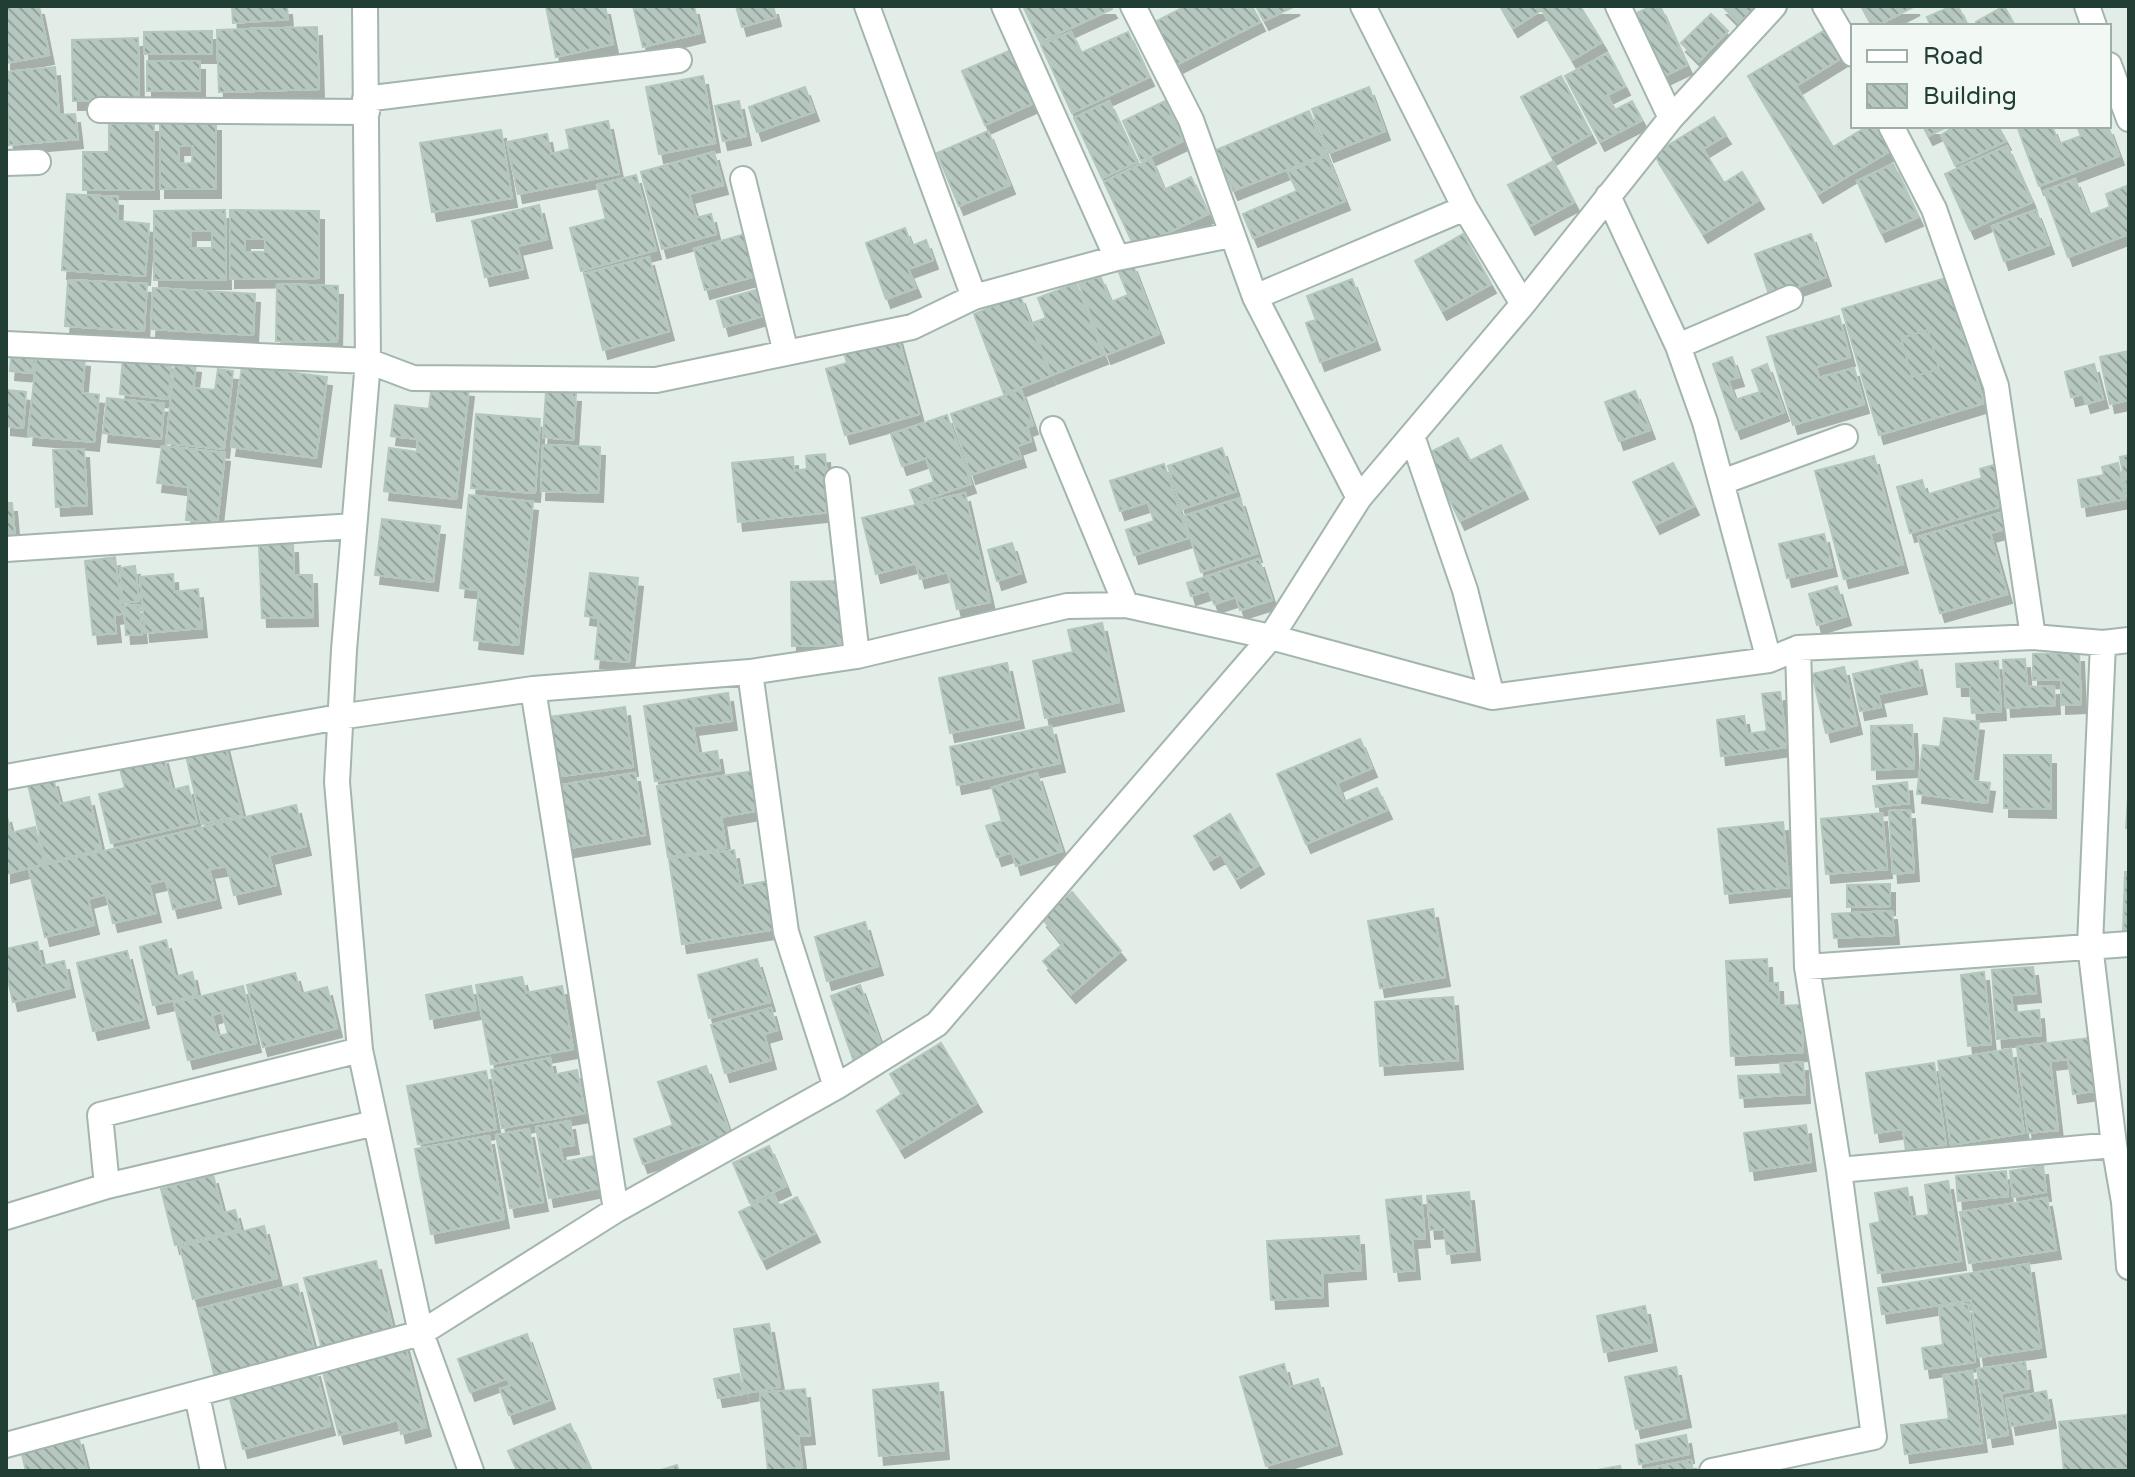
<svg xmlns="http://www.w3.org/2000/svg" width="2135" height="1477" viewBox="0 0 2135 1477" font-family="'Varela Round',sans-serif">
<style>
.building{fill:url(#building-back-hatch);stroke:#b3c7bd;stroke-width:2;fill-rule:evenodd;filter:url(#shadow)}
.lines{fill:none;stroke-linecap:round;stroke-linejoin:round}
.street-casing{stroke:#a3b5ad;stroke-width:28}
.street{stroke:#fff;stroke-width:24}
</style>
<defs>
<pattern id="building-back-hatch" width="6" height="6" patternUnits="userSpaceOnUse" patternTransform="scale(2)"><rect width="6" height="6" fill="#b6c7bf"/><path d="M-1 5l2 2M0 0l6 6M5-1l2 2" fill="none" stroke="#94a39c"/></pattern>
<filter id="shadow"><feDropShadow dx="5" dy="9" stdDeviation="0" flood-color="#0004"/></filter>
</defs>
<rect width="100%" height="100%" fill="#e1ede6"/>
<!-- building -->
<path class="building" d="M6,6H39L49,55L6,63Z
M232,6H287L288,19L233,23Z
M546,6H605L613,44L556,57Z
M633,6H694L700,33L643,47Z
M736,6H773L776,17L742,27Z
M1023,6H1110L1112,9L1040,42Z
M1186,6H1252L1260,22L1176,65L1155,22Z
M1256,6H1295L1264,21Z
M1500,6H1580L1602,42L1572,60L1542,10L1513,28Z
M1652,6H1660L1687,65L1656,80L1628,17Z
M1722,6H1757L1739,23Z
M1861,6H1915L1876,26H1872Z
M1952,6H1958L1967,26H1931L1927,17Z
M2004,6L2014,24L1978,26L1976,22Z
M1711,14L1728,31L1699,61L1681,43Z
M317,27L319,89L219,92L217,30Z
M1827,29L1843,57L1796,86L1833,147L1868,126H1875L1890,151L1818,194L1748,76Z
M212,31V54H144V32Z
M1071,32L1081,53L1128,32L1149,77L1072,113L1041,45Z
M138,38L139,100L73,101L72,40Z
M1011,50L1034,103L985,125L962,71Z
M1608,53L1625,86L1607,95L1615,110L1632,101L1642,120L1600,142L1565,76Z
M147,61H200V91H147Z
M55,67L59,115L75,114L78,139L9,145L6,72Z
M703,76L715,143L659,154L646,87Z
M1561,76L1591,134L1551,156L1521,97Z
M805,87L814,112L757,132L749,107Z
M1369,87L1385,131L1329,153L1312,109Z
M739,101L746,136L723,141L715,106Z
M1109,101L1137,162L1102,178L1074,118Z
M1165,101L1183,141L1141,161L1123,121Z
M1309,111L1326,154L1233,191L1216,150Z
M1714,117L1726,135L1703,149L1724,183L1742,172L1759,200L1703,234L1654,154Z
M608,121L619,174L518,194L507,142L547,134L551,154L570,149L566,130Z
M160,122H216V189H160ZM178,146H193L192,163L179,164Z
M154,123V190H83V152H109V124Z
M1923,126H1947V127L1928,136Z
M1956,126H1998L2006,141L1955,165L1941,135Z
M2017,126H2052L2059,144L2081,136L2077,126H2108L2119,156L2039,186Z
M501,130L512,198L432,212L420,143Z
M988,131L1010,185L959,206L937,153Z
M2007,146L2032,202L1970,230L1945,174Z
M714,152L723,185L689,194L696,218L711,214L716,234L662,249L641,172Z
M1327,156L1345,201L1253,238L1243,214L1297,191L1288,172Z
M1151,159L1164,190L1191,177L1208,214L1135,248L1104,182Z
M1553,161L1574,202L1530,226L1508,185Z
M1893,164L1918,217L1881,233L1857,181Z
M636,175L656,250L581,271L570,228L606,219L597,185Z
M2075,179L2089,215L2110,207L2106,194L2129,185V234L2068,257L2044,191Z
M67,194L118,197L117,221L149,224L145,276L62,270Z
M539,205L547,239L517,246L523,269L485,277L472,221Z
M225,210L226,280H154V211ZM191,231H212V248H190Z
M230,210L319,211V278L230,279ZM245,239H265V252H245Z
M2036,210L2049,245L2004,261L1992,226Z
M905,228L912,246L926,240L933,260L908,269L916,288L886,299L866,243Z
M745,234L756,276L705,290L694,249Z
M1463,234L1491,284L1442,311L1415,261Z
M1811,234L1826,277L1770,297L1755,254Z
M649,257L669,331L603,350L584,274Z
M1132,263L1159,334L1106,355L1079,284L1100,276L1111,302L1128,295L1118,270Z
M1946,278L1984,403L1879,435L1842,309ZM1928,330L1939,369L1912,377L1901,338Z
M1352,279L1375,341L1320,362L1306,323L1316,320L1307,296Z
M68,280L147,284L144,331L65,326Z
M1076,283L1103,355L1052,375L1032,323L1046,318L1038,298Z
M277,284L338,286L337,342L276,341Z
M153,288L255,294L253,335L151,329Z
M756,290L763,316L724,327L717,301Z
M1020,295L1050,376L1004,394L974,314Z
M1839,316L1850,357L1816,367L1819,378L1854,368L1864,404L1793,425L1767,337Z
M1928,330L1939,369L1912,377L1901,338Z
M897,334L919,414L845,435L826,369L847,363L843,349Z
M12,347L34,350L32,373L10,371Z
M2129,351V400L2110,404L2100,357Z
M37,353L85,358L82,393L99,395L94,442L28,436Z
M123,356L172,361L168,399L120,394Z
M1732,357L1739,377L1728,380L1735,400L1760,392L1752,370L1767,364L1784,412L1736,430L1713,364Z
M175,362L196,364L193,388L215,390L218,369L233,371L224,449L166,443Z
M2094,364L2103,399L2086,404L2083,394L2071,397L2065,372Z
M242,366L327,377L316,458L231,447Z
M432,383L469,388L456,499L384,491L389,448L417,452L418,439L391,436L395,405L429,409Z
M6,390L26,392L23,428L6,426Z
M1021,390L1033,425L1027,427L1031,441L1017,446L1021,458L971,475L951,414Z
M1635,391L1650,430L1619,441L1605,402Z
M546,392L576,393L573,440L543,437Z
M107,398L164,404L161,439L103,433Z
M476,414L540,419L535,493L471,488Z
M947,415L971,484L915,503L910,490L934,482L926,458L902,466L891,434Z
M1458,438L1470,461L1501,445L1523,490L1460,521L1427,454Z
M543,445L600,447L598,493L541,491Z
M162,446L225,453L217,524L186,520L189,487L157,483Z
M1222,448L1236,491L1182,509L1168,466Z
M84,449L87,505L56,507L53,450Z
M825,454L830,512L738,522L732,463L793,457L794,471L807,469L806,456Z
M2129,455V503L2120,457Z
M1874,456L1903,564L1844,579L1815,471Z
M1673,463L1694,506L1655,525L1633,482Z
M2118,463L2125,499L2082,507L2078,480L2104,475L2102,467Z
M1164,464L1188,538L1134,555L1126,530L1154,521L1148,502L1120,511L1110,481Z
M1997,464L2009,504L1910,533L1897,487L1922,480L1926,495L1982,478L1980,469Z
M965,493L990,602L957,609L948,572L920,579L916,563L876,574L862,518Z
M469,495L533,502L518,645L474,640L479,590L460,588Z
M1240,498L1257,553L1201,572L1184,516Z
M6,503H12L15,538H6Z
M2000,513L2005,529L1990,533L2007,594L1940,613L1918,537Z
M382,519L440,526L433,582L375,575Z
M1824,534L1832,567L1787,578L1779,544Z
M1012,543L1021,573L997,581L988,550Z
M293,544L294,575H312L313,617L262,618L259,545Z
M115,557L122,614L114,615L116,633L93,635L85,561Z
M1259,559L1272,600L1240,610L1236,597L1214,604L1209,590L1191,596L1187,583Z
M135,566L139,601L123,603L120,568Z
M590,573L638,578L629,662L595,659L599,618L585,616Z
M173,574L174,592L198,589L202,628L145,633L140,577Z
M841,581L843,645L792,646L791,582Z
M1837,586L1846,616L1817,625L1809,594Z
M139,605L142,634L126,635L124,606Z
M1102,623L1119,702L1045,718L1033,661L1073,652L1068,630Z
M2079,653L2081,704L2061,705V679L2033,680V654Z
M2025,659L2027,687L2054,686L2055,705L2006,708L2003,660Z
M1917,661L1922,685L1878,694L1881,707L1860,711L1853,674Z
M1998,661L2001,711L1972,713L1970,687H1957L1956,664Z
M1007,663L1019,719L950,733L939,678Z
M1844,667L1857,725L1826,733L1812,674Z
M1780,692L1787,747L1721,756L1717,720L1744,716L1747,734L1767,731L1762,694Z
M728,693L732,721L693,726L698,754L717,751L720,770L655,781L644,706Z
M625,707L633,767L554,777L547,717Z
M1944,718L1979,722L1972,781L1990,783L1987,803L1917,794L1923,745L1940,747Z
M1912,725L1914,768L1872,770L1871,726Z
M1051,726L1060,763L957,785L950,747Z
M1360,739L1372,768L1337,783L1344,802L1377,788L1387,810L1306,844L1277,774Z
M224,741L242,815L202,824L185,751Z
M163,755L172,790L188,786L197,823L111,843L99,794L125,788L119,765Z
M2004,755H2051V809L2004,808Z
M755,771L761,810L721,817L726,848L668,857L657,786Z
M635,773L645,835L564,849L555,786Z
M1037,773L1062,851L1016,866L1012,852L997,857L986,826L1002,821L992,788Z
M53,778L60,804L89,797L101,849L46,863L28,784Z
M1907,782L1909,803L1876,807L1873,786Z
M2129,784V828H2126Z
M296,805L306,846L269,855L276,885L234,895L227,866L209,869L216,899L173,909L166,880L149,884L156,913L113,923L106,894L88,899L94,925L45,937L29,869Z
M1910,810L1914,872L1893,874L1889,811Z
M6,813L11,833L35,827L44,864L6,874Z
M1882,813L1887,869L1826,874L1821,819Z
M1230,814L1259,865L1236,879L1221,854L1209,861L1194,836Z
M1783,822L1789,887L1725,894L1718,829Z
M734,850L740,886L769,881L777,929L682,944L669,859Z
M2125,872H2129V931L2123,930Z
M1890,884V906L1847,907V885Z
M1072,892L1121,951L1071,994L1043,961L1063,944L1042,918Z
M1433,909L1445,977L1380,988L1368,921Z
M1892,911L1894,935L1834,938L1832,914Z
M865,922L878,966L827,981L815,937Z
M166,940L175,977L192,972L197,995L153,1005L140,947Z
M37,942L42,966L64,961L70,988L13,1002L6,971V949Z
M127,951L144,1019L93,1031L77,963Z
M757,959L770,1002L709,1018L698,975Z
M1767,959L1768,983H1778L1779,1006L1801,1005L1803,1052L1731,1056L1726,961Z
M2033,967L2036,993L2011,995L2013,1013L2039,1010L2041,1035L1997,1039L1992,970Z
M1984,972L1991,1044L1968,1046L1961,975Z
M295,973L301,994L327,987L337,1028L263,1047L247,985Z
M522,977L526,993L562,986L573,1049L491,1064L476,985Z
M860,985L882,1048L853,1059L831,996Z
M243,986L256,1043L188,1060L174,1003ZM222,1012L228,1034L217,1036L212,1015Z
M471,986L476,1010L430,1019L426,995Z
M1453,997L1458,1060L1380,1066L1375,1002Z
M771,1008L777,1030L764,1034L771,1060L725,1073L711,1025Z
M2089,1038L2095,1091L2073,1094L2068,1059L2050,1061L2058,1130L2028,1133L2017,1047Z
M941,1043L977,1103L900,1149L877,1111L902,1094L890,1074Z
M2011,1049L2024,1133L1951,1145L1938,1061Z
M550,1058L553,1075L577,1070L585,1113L502,1128L491,1070Z
M1803,1062L1805,1094L1740,1098L1738,1076L1781,1074L1780,1064Z
M1934,1063L1946,1145L1906,1151L1903,1129L1875,1133L1866,1073Z
M706,1066L730,1134L643,1164L634,1139L673,1125L658,1082Z
M486,1071L496,1129L418,1144L407,1086Z
M570,1121L574,1145L560,1147L563,1162L594,1156L599,1188L549,1198L536,1127Z
M1806,1125L1811,1162L1750,1171L1744,1133Z
M529,1129L543,1202L510,1208L496,1135Z
M489,1136L504,1219L431,1234L415,1149Z
M769,1146L786,1186L750,1203L733,1163Z
M2043,1166L2046,1192L2013,1197L2010,1171Z
M2006,1171L2008,1196L1958,1201L1956,1176Z
M213,1175L223,1213L235,1210L240,1229L175,1245L161,1189Z
M1948,1181L1961,1261L1878,1273L1870,1224L1880,1222L1875,1193L1907,1188L1912,1217L1929,1215L1925,1185Z
M1469,1192L1475,1251L1447,1254L1444,1229L1430,1230L1427,1196Z
M774,1195L779,1206L797,1197L815,1233L762,1260L739,1212Z
M1421,1196L1425,1238L1412,1239L1415,1270L1394,1272L1386,1200Z
M2047,1198L2056,1250L1969,1263L1960,1212Z
M264,1226L277,1278L193,1299L180,1247Z
M1359,1236L1361,1270L1322,1273L1323,1297L1271,1300L1267,1241Z
M376,1261L393,1331L322,1349L304,1278Z
M2029,1264L2041,1348L1979,1357L1971,1300L1882,1314L1878,1288Z
M297,1284L315,1353L215,1378L198,1309Z
M1968,1304L1975,1362L1925,1369L1922,1348L1943,1345L1939,1307Z
M1645,1306L1652,1342L1604,1352L1597,1316Z
M769,1324L780,1387L745,1393L734,1329Z
M527,1334L550,1400L509,1415L500,1389L510,1386L508,1378L470,1392L458,1359Z
M404,1342L426,1427L401,1434L398,1420L339,1435L321,1364Z
M2025,1362L2029,1388L2001,1393L2008,1435L1988,1438L1977,1369Z
M1284,1364L1290,1387L1318,1379L1337,1445L1266,1466L1240,1377Z
M1676,1367L1686,1418L1636,1429L1625,1377Z
M315,1368L330,1426L243,1449L228,1391Z
M1972,1371L1982,1443L1905,1454L1901,1425L1949,1419L1943,1375Z
M739,1374L743,1394L718,1398L714,1379Z
M938,1383L944,1450L879,1456L873,1390Z
M805,1389L810,1435L798,1436L802,1467L768,1471L760,1393Z
M2046,1391L2051,1419L2011,1426L2006,1399Z
M2126,1415L2129,1468L2064,1471L2059,1422Z
M570,1424L591,1471H517L508,1451Z
M1686,1435L1689,1454L1639,1464L1636,1445Z
M78,1436L87,1471H26L21,1451Z
M1691,1460L1693,1471H1641V1470Z
M677,1465L679,1471H658Z
M1620,1466L1621,1471H1592Z"/>
<g class="lines">
<defs>
<path id="street" d="M365,6L368,361L344,650L337,782L360,1050L421,1333L471,1471
M867,6L974,297
M1004,6L1117,258
M1133,6L1191,120L1255,297L1359,498
M1363,6L1465,208
M1618,6L1671,118
M1825,6L1853,54
M2087,6L2094,26
M2109,65L2129,119
M365,99L679,60
M100,110L367,112
M1891,126L1934,209L1996,386L2033,637
M6,163L38,162
M743,179L786,353
M1608,196L1678,346L1705,422L1769,660
M1255,297L1465,208L1523,304
M6,344L368,361L413,378L656,380L912,327L974,297L1117,258L1231,235
M1678,346L1790,298
M1053,429L1126,605
M1412,436L1465,590L1492,697
M837,480L857,656
M1722,482L1845,437
M6,549L354,526
M2103,643L2090,945L2114,1145
M1798,648L2033,637L2103,643L2129,640
M750,672L786,932L836,1087
M533,689L616,1210
M6,777L339,717L533,689L750,672L857,656L1067,606L1126,605L1271,637L1492,697L1769,660L1798,648L1807,967L1839,1170L2114,1145L2124,1202H2129
M1807,967L2129,944
M107,1186L100,1115L360,1050
M2124,1202L2129,1267
M6,1217L107,1186L375,1123
M197,1395L213,1471
M6,1445L421,1333L616,1210L836,1087L937,1024L1271,637L1359,498L1523,304L1671,118L1774,6
M1712,1471L1874,1437L1839,1170"/>
</defs>
<!-- street casing -->
<use href="#street" class="street-casing"/>
<!-- street -->
<use href="#street" class="street"/>
</g>
<!-- border -->
<rect width="2135" height="1477" fill="none" stroke="#203e34" stroke-width="16"/>
<!-- legend -->
<rect x="1851" y="24" width="260" height="104" fill="#f2f9f5" stroke="#9eaea8" stroke-width="2"/>
<rect x="1867" y="50" width="40" height="12" fill="#ffffff" stroke="#9eaea8" stroke-width="2"/>
<text x="1923" y="64" font-size="24" fill="#203e34">Road</text>
<rect x="1867" y="84" width="40" height="24" fill="url(#building-back-hatch)" stroke="#9eaea8" stroke-width="2"/>
<text x="1923" y="104" font-size="24" fill="#203e34">Building</text>
</svg>
